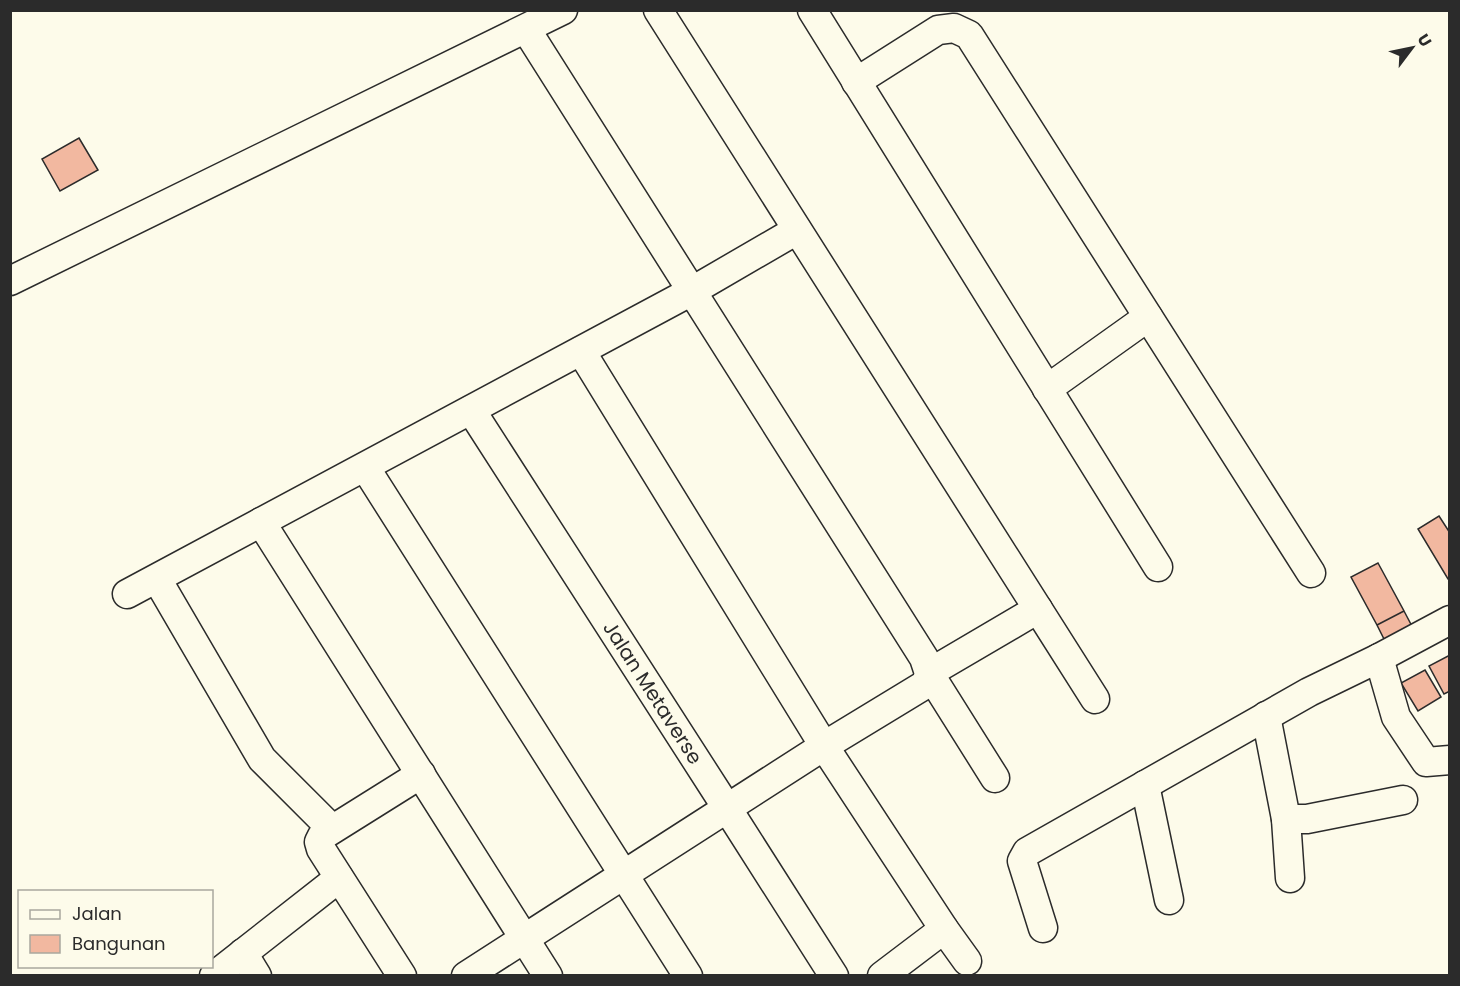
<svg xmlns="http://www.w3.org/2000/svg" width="1460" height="986" viewBox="0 0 1460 986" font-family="Poppins,sans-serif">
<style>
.building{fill:#f2b8a0;stroke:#2b2b2b;stroke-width:1.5}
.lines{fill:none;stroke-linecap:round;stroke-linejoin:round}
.minor-casing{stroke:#2b2b2b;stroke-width:31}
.minor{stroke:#fdfbea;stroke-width:28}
.labels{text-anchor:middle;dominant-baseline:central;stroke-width:4.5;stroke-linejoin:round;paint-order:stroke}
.street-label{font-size:20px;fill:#2b2b2b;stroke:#fdfbea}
</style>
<rect width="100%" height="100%" fill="#fdfbea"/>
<!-- building -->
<path class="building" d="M79,138L98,170L60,191L42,159Z
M1439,516L1450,533V579H1448L1418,529Z
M1378,563L1404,611L1377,625L1351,577Z
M1404,611L1415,632L1388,647L1377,625Z
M1450,655V691L1444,694L1429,666Z
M1425,670L1441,697L1418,711L1401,683Z"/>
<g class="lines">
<defs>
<g id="minor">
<path d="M658,10L1095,699"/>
<path d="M812,10L1158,567"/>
<path d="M856,82L938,30L954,28L969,35L1311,573"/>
<path d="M10,281L563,10"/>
<path d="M581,351L824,746L944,929L967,961"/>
<path d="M1047,389L1148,317"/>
<path id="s1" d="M471,410L727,808L834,976"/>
<path d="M365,467L688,976"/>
<path d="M261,522L548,976"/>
<path d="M157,579L262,759L332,829"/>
<path d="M127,594L692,291L797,230"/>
<path d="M1379,658L1396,717L1426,762L1450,760"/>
<path d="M1266,716L1286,819H1307L1403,800"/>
<path d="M995,778L929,673L1038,609"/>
<path d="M1145,785L1169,900"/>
<path d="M1286,819L1290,878"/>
<path d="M1043,928L1022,861L1027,852L1309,692L1379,658L1450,620"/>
<path d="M243,953L257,976"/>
<path d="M214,976L339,878"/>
<path d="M402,976L321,849L319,842L322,836L421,774"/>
<path d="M466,976L824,746L926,684L929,673L924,658L526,29"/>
<path d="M882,976L944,929"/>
</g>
</defs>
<!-- minor casing -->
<use href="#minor" class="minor-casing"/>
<!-- minor -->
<use href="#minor" class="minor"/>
</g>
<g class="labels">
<!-- street labels -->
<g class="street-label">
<text stroke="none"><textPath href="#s1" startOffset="336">Jalan Metaverse</textPath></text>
</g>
</g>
<!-- border -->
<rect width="1460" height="986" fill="none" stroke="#2b2b2b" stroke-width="24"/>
<!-- legend -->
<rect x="18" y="890" width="195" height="78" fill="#fdfbea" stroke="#a9a89e" stroke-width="1.5"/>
<rect x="30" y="910" width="30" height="9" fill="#fdfbea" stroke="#a9a89e" stroke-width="1.5"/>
<text x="72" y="920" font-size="18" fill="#2b2b2b">Jalan</text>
<rect x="30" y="935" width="30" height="18" fill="#f2b8a0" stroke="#a9a89e" stroke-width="1.5"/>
<text x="72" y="950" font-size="18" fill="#2b2b2b">Bangunan</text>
<!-- north arrow -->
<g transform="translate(1412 48) rotate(58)" stroke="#fdfbea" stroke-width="4.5" paint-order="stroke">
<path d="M0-4.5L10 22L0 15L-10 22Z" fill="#2b2b2b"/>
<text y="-9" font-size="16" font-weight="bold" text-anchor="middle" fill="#2b2b2b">U</text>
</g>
</svg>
